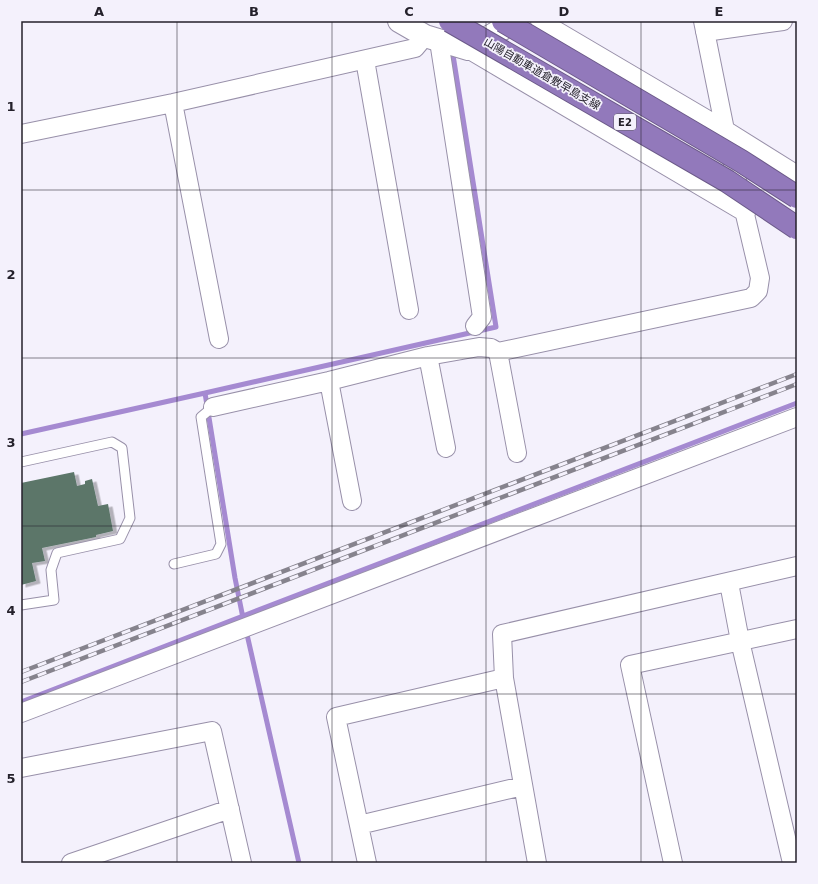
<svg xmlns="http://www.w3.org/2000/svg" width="818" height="884" viewBox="0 0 818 884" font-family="'DejaVu Sans','Noto Sans JP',sans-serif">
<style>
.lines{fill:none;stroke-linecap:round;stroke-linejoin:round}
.stream{stroke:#a58ad1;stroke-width:5}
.building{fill:#5b7669;filter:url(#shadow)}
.service-casing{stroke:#9890a9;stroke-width:11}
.minor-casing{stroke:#9890a9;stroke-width:20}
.tertiary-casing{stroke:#9890a9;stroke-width:24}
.service{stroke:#fff;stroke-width:9}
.minor{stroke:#fff;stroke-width:18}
.tertiary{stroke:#fff;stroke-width:22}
.rail-casing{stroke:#86838d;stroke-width:4.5}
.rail{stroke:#f4f1fc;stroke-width:3;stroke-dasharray:9;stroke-linecap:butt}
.motorway-bridge-casing{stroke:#6c5a89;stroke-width:24;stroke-linecap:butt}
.motorway-bridge{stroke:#9279bb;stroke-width:22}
.grid{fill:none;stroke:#24212b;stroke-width:1;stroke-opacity:0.55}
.labels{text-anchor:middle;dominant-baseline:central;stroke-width:3.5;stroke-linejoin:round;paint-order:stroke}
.shield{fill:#f4f1fc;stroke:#625f6a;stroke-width:1}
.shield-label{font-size:10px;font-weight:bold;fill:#24212b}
.street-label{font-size:11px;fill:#24212b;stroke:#f4f1fc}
.neatline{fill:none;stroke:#24212b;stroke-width:1.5}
.grid-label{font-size:13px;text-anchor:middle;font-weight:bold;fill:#24212b}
</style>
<defs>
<filter id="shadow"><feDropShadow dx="4.5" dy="2.5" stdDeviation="0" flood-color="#0004"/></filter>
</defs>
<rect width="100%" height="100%" fill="#f4f1fc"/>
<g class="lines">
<!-- stream -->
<path class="stream" d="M205,393L496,327L453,55
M21,434L205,393L235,578L243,618
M246,630L299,863
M21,702L243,616L797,403"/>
</g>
<!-- building -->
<path class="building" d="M74,472L77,486L85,484V481L92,479L98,506L108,504L113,531L96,535V537L42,548L45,561L32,563L36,581L21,585V483Z"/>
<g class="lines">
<defs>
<path id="service" d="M21,462L112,442L122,448L130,518L120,539L57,553L51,570L54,600L21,605
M174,564L216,554L221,544L201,417L213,407"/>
<path id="minor" d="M540,21L725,130L797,175
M705,32L783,21
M439,41L482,317L475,326
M468,49L746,213
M365,60L409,310
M173,103L219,339
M21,134L173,103L415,48L425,36
M498,352L751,298L758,291L760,278L725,130L703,21
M428,356L446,448
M329,381L352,501
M213,407L329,381L428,356L479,347L491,348L498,352L517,453
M729,583L740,641L792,863
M504,678L502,634L797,566
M21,713L797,417
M21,768L212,731L242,863
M359,825L523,786
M71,863L230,809
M367,863L336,717L504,678L537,863
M673,863L630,665L797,629"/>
<path id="tertiary" d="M399,21L425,36L468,49L516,21"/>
</defs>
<!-- service casing -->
<use href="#service" class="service-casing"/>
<!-- minor casing -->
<use href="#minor" class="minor-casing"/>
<!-- tertiary casing -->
<use href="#tertiary" class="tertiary-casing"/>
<!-- service -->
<use href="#service" class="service"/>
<!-- minor -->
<use href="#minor" class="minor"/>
<!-- tertiary -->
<use href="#tertiary" class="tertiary"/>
<defs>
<path id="rail" d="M21,672L797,374
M21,682L797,384"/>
</defs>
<!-- rail casing -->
<use href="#rail" class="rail-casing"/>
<!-- rail -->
<use href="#rail" class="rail"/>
<defs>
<path id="motorway-bridge" d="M450,21L727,181L797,228
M503,21L741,161L797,197"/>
</defs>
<!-- motorway-bridge casing -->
<use href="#motorway-bridge" class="motorway-bridge-casing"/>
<!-- motorway-bridge -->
<use href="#motorway-bridge" class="motorway-bridge"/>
</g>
<!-- grid -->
<path class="grid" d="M177,21V863M332,21V863M486,21V863M641,21V863M21,190H797M21,358H797M21,526H797M21,694H797"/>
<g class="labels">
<!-- shield labels -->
<rect class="shield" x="614" y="114" width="22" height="16" rx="3"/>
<g class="shield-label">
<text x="625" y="122">E2</text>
</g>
<!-- street labels -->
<g class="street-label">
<text transform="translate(542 74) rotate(30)">山陽自動車道倉敷早島支線</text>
</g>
</g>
<!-- border -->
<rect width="818" height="884" fill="none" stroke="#f4f1fc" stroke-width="44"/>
<rect x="22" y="22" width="774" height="840" class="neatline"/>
<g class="grid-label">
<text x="99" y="16">A</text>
<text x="254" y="16">B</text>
<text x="409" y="16">C</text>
<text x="564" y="16">D</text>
<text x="719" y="16">E</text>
<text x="11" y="111">1</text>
<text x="11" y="279">2</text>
<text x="11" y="447">3</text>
<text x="11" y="615">4</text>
<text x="11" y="783">5</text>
</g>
</svg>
